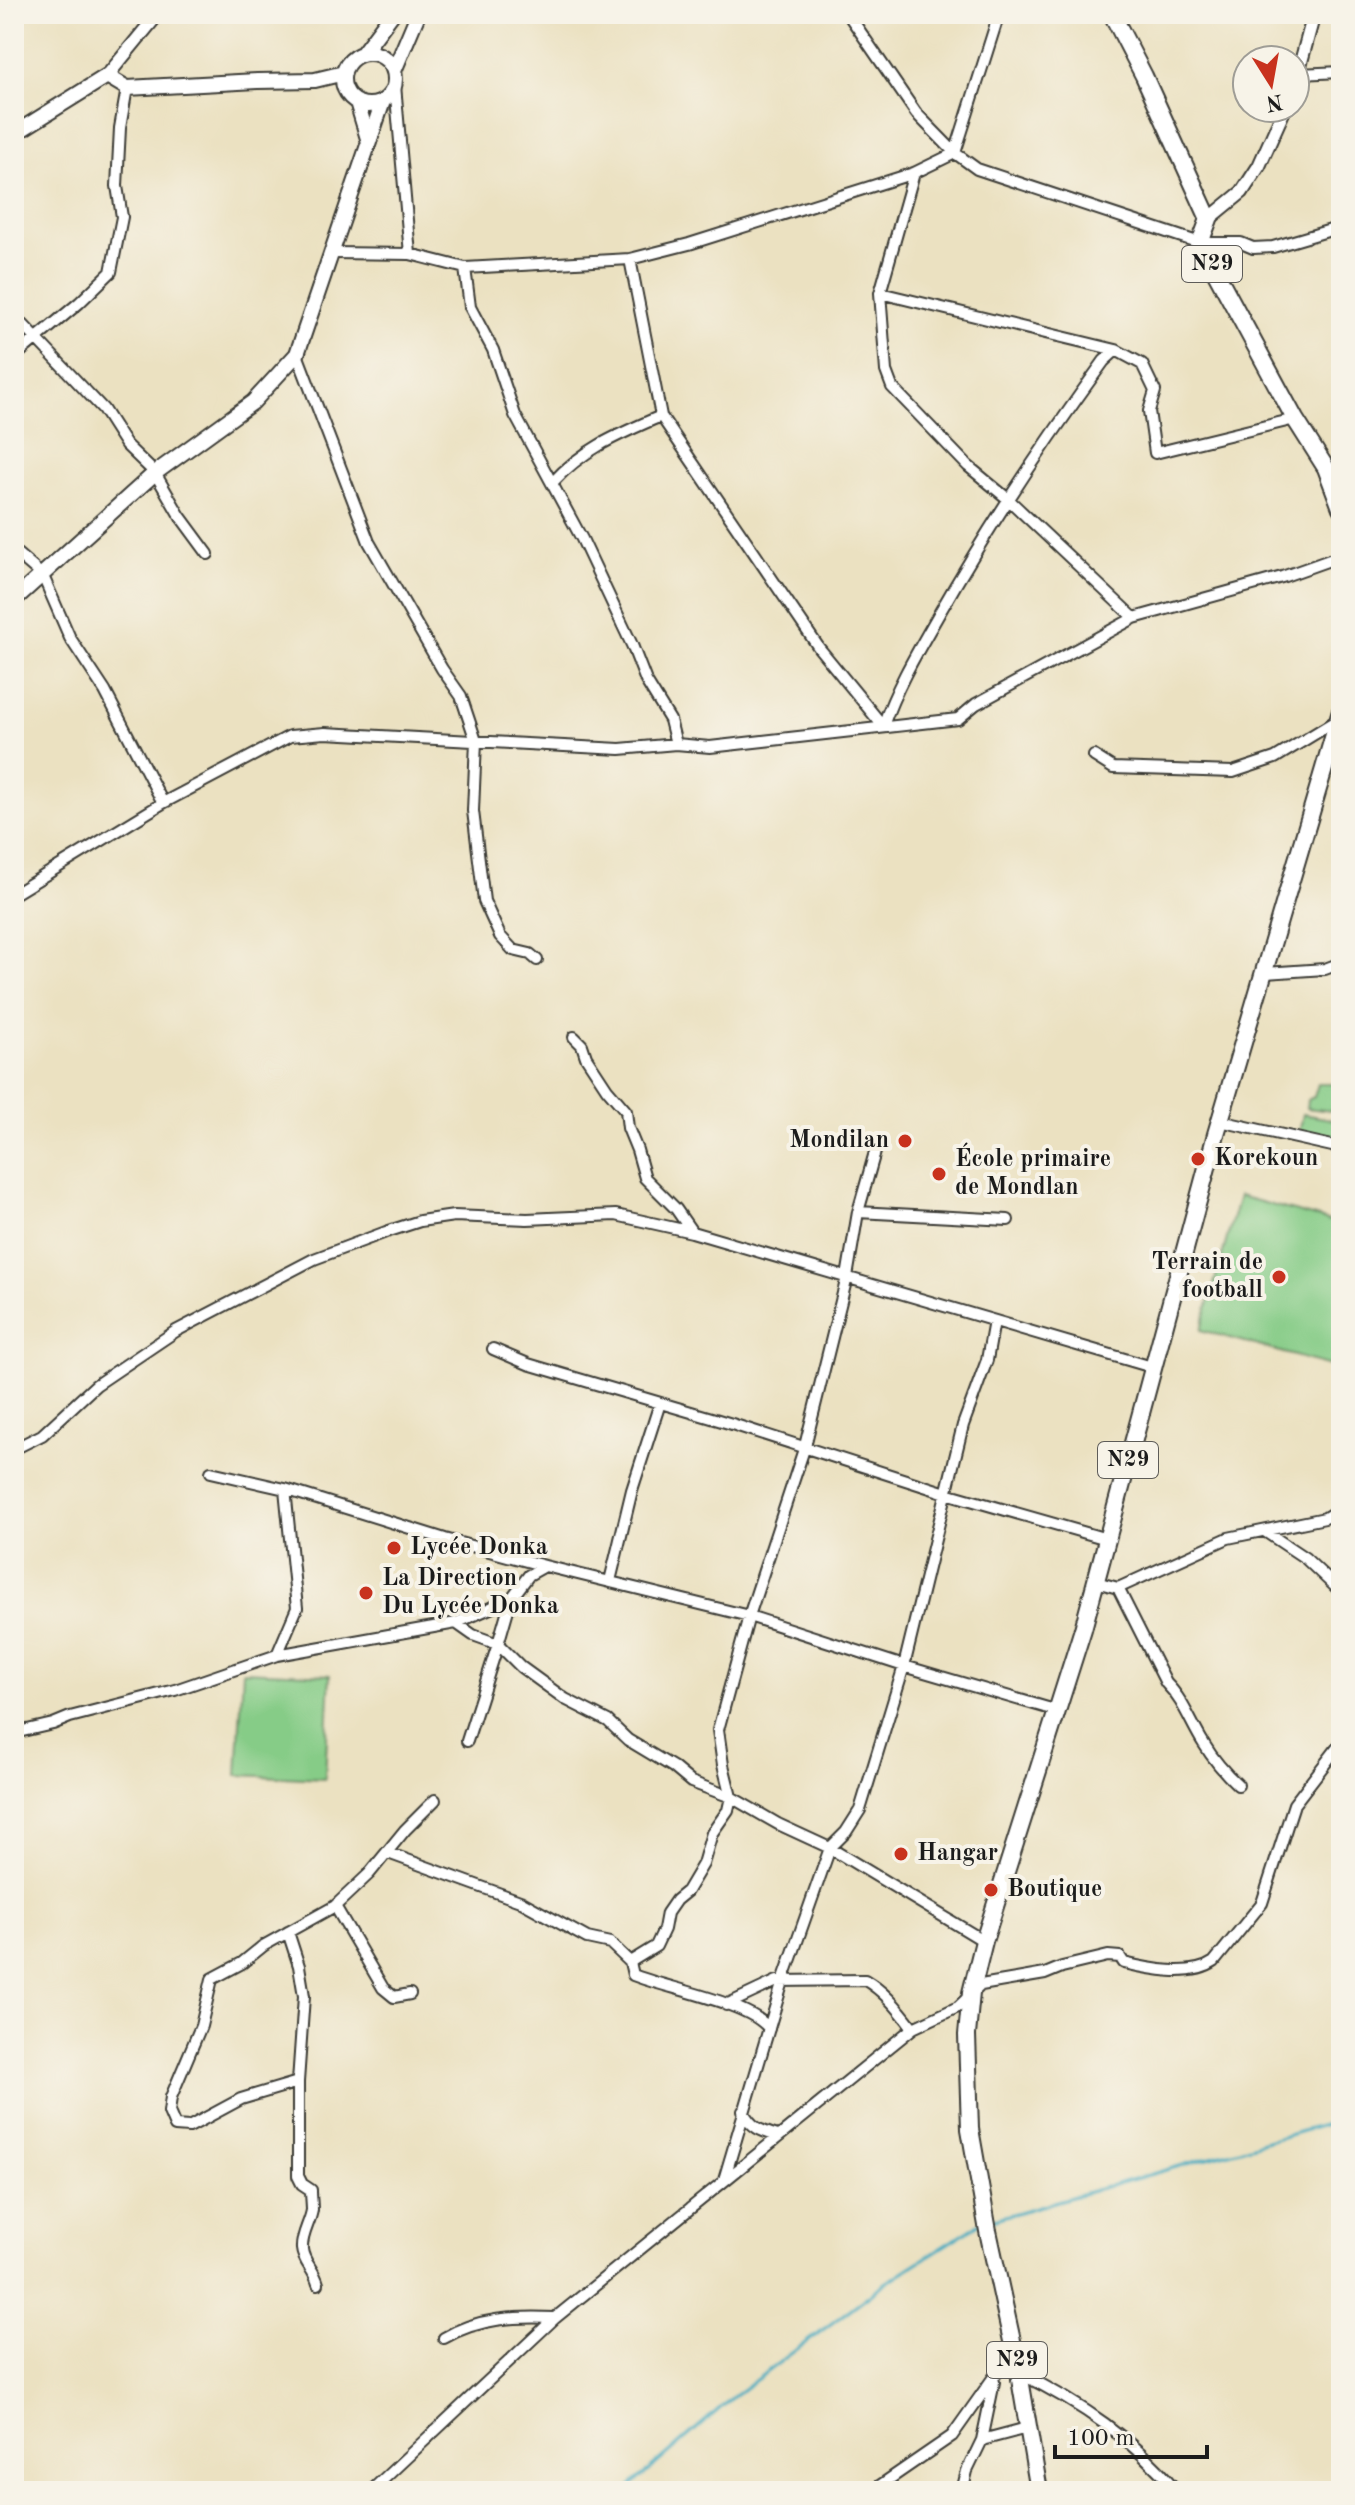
<svg xmlns="http://www.w3.org/2000/svg" width="1355" height="2505" viewBox="0 0 1355 2505" font-family="'Old Standard TT',serif">
<style>
.green{fill:#86cc87;stroke:#517452;stroke-width:2}
.lines{fill:none;stroke-linecap:round;stroke-linejoin:round}
.stream{stroke:#41abc1;stroke-width:3}
.minor-casing{stroke:#3b3a35;stroke-width:14}
.tertiary-casing{stroke:#3b3a35;stroke-width:16}
.secondary-casing{stroke:#3b3a35;stroke-width:18}
.primary-casing{stroke:#3b3a35;stroke-width:20}
.minor{stroke:#fff;stroke-width:10}
.tertiary{stroke:#fff;stroke-width:12}
.secondary{stroke:#fff;stroke-width:14}
.primary{stroke:#fff;stroke-width:16}
.poi-dot{fill:#c8321e;stroke:#f7f3e8;stroke-width:3}
.labels{text-anchor:middle;dominant-baseline:central;stroke-width:8;stroke-linejoin:round;paint-order:stroke}
.shield{fill:#f7f3e8;stroke:#5e5c59;stroke-width:2}
.shield-label{font-size:22px;font-weight:bold;fill:#1c1c1c}
.poi-label{font-size:24px;font-weight:bold;fill:#1c1c1c;stroke:#f7f3e8;text-anchor:start}
</style>
<rect width="100%" height="100%" fill="#f7f3e8"/>
<filter id="ink" filterUnits="userSpaceOnUse"><feTurbulence type="fractalNoise" baseFrequency=".0125" numOctaves="2"/><feDisplacementMap in="SourceGraphic" scale="16" xChannelSelector="R" yChannelSelector="G"/><feConvolveMatrix kernelMatrix="1 2 1 2 8 2 1 2 1" color-interpolation-filters="sRGB"/></filter>
<filter id="wash" filterUnits="userSpaceOnUse"><feTurbulence type="fractalNoise" baseFrequency=".006" numOctaves="4" result="noise"/><feDisplacementMap in="SourceGraphic" scale="32" xChannelSelector="R" yChannelSelector="G"/><feGaussianBlur stdDeviation="1.8" result="paint"/><feColorMatrix in="noise" values="0 0 0 0 0 0 0 0 0 0 0 0 0 0 0 0 0 1.4 0 .05"/><feComposite in="paint" operator="in"/></filter>
<g filter="url(#wash)">
<rect width="100%" height="100%" fill="#ebe1c1"/>
<!-- green -->
<path class="green" d="M1318,1084H1341V1112L1306,1108L1307,1100L1314,1097Z
M1303,1114L1341,1121L1339,1140L1299,1133Z
M1239,1196L1341,1224V1369L1201,1330Z
M243,1671L330,1675L325,1779L237,1775Z"/>
<g class="lines">
<!-- stream -->
<path class="stream" d="M991,2220L1341,2120
M625,2491L733,2397L884,2284L980,2223"/>
</g>
</g>
<g filter="url(#ink)">
<g class="lines">
<defs>
<path id="minor" d="M848,14L916,113L955,153L977,169L1200,243H1241L1253,248L1273,247L1341,227
M1299,74L1341,72
M395,85L410,254
M333,253L410,254L465,268L630,259L689,244L914,173L955,153L999,14
M630,259L661,416L819,648L883,726
M465,268L470,307L493,350L515,415L582,539L632,645L646,681L670,720L676,744
M880,293L914,173
M14,315L103,409L126,445L155,473L180,516L208,554
M1116,350L1142,364L1155,391L1149,411L1155,453L1295,419
M297,354L369,542L442,669L461,696L476,741L473,811L484,901L500,936L513,950L530,954L537,960
M14,357L79,303L111,272L122,217L117,186L120,128L127,88
M553,482C584,448 620,434 661,416
M14,551L43,576L70,638L105,691L163,803
M883,726C897,685 919,649 940,612C990,524 1045,442 1104,361L1116,350L880,293L886,371L892,387L968,466L1008,499L1134,618
M1094,756L1113,768L1233,772L1275,758L1339,719
M14,894L163,803L290,736L325,733L620,749L676,744L710,747L958,719L976,704L1134,618L1282,577L1341,556
M1265,973L1325,969L1341,963
M574,1037L582,1045L586,1057L607,1089L626,1111L628,1128L637,1150L645,1178L676,1209L692,1232
M1220,1121L1341,1148
M875,1152L858,1212L847,1277L805,1446L749,1616L718,1730L723,1765L731,1797L778,1824L830,1848L984,1941
M858,1212L1008,1220
M493,1349L528,1364L732,1424L946,1493L1107,1539
M14,1449L42,1435L96,1385L176,1331L314,1259L386,1232L420,1221L454,1216L527,1219L616,1215L692,1232L1152,1367
M211,1472L285,1489L445,1539L545,1566L749,1616L904,1666L1058,1711
M1266,1532L1305,1558L1341,1592
M610,1581L632,1490L660,1403
M1096,1582L1118,1588L1228,1538L1325,1518L1341,1508
M1118,1588L1166,1683C1184,1701 1191,1724 1204,1744C1213,1759 1225,1773 1238,1785
M511,1599L498,1644L521,1667L565,1699L608,1721L628,1740L673,1767L691,1782L731,1797L728,1810L712,1833L703,1864L687,1891L676,1900L667,1913L664,1929L656,1946L630,1962
M456,1623L473,1635L498,1644L467,1741
M277,1655L297,1608L285,1489
M14,1733L53,1724L70,1717L175,1690L277,1655L456,1623L511,1599L529,1575L545,1566
M388,1853L520,1901L587,1938L610,1943L630,1962L633,1975C665,1988 752,2003 769,2029
M335,1906L383,1988L394,1997L410,1994
M288,1932L299,1966L304,1996L298,2082V2176L302,2184L311,2190C311,2196 312,2204 312,2210C310,2223 301,2235 302,2249C303,2262 314,2269 318,2284
M726,2005L777,1981L865,1980C884,1991 900,2010 913,2028
M298,2082L241,2099L189,2127L175,2126L169,2112L171,2097L201,2026L212,1979L242,1963L263,1946L335,1906L369,1874L405,1830L435,1800
M743,2111C751,2128 761,2131 778,2136
M724,2180L783,1981L830,1848L846,1832L860,1810L904,1666L963,1425L987,1360L994,1321
M444,2338C477,2318 516,2316 555,2318
M1019,2373C1082,2404 1132,2438 1177,2491
M982,2440L1027,2428
M371,2491L555,2318L913,2028L958,2007L981,1985L1045,1974L1062,1967L1108,1956L1120,1957L1124,1963C1149,1969 1191,1978 1214,1962L1262,1903L1294,1804L1341,1743
M872,2491L952,2436L1013,2350
M962,2491L967,2471L982,2440L994,2382"/>
<path id="tertiary" d="M107,76L158,14
M1295,84L1314,14
M1209,219L1242,192L1259,166L1285,108"/>
<path id="secondary" d="M343 79a26 26 0 1 1 52 0a26 26 0 1 1-52 0Z
M362,54L392,14
M394,71L418,14
M357,102L369,142
M14,134L107,76L127,88L257,81L315,80L344,73
M14,600L155,473L253,402L297,354L383,101"/>
<path id="primary" d="M1112,14L1144,76L1209,219L1200,243L1295,419L1326,468L1341,508
M1039,2491L1019,2373L988,2231L970,2129L967,2035L971,1993L984,1941L1083,1629L1216,1134L1341,711"/>
</defs>
<!-- minor casing -->
<use href="#minor" class="minor-casing"/>
<!-- tertiary casing -->
<use href="#tertiary" class="tertiary-casing"/>
<!-- secondary casing -->
<use href="#secondary" class="secondary-casing"/>
<!-- primary casing -->
<use href="#primary" class="primary-casing"/>
<!-- minor -->
<use href="#minor" class="minor"/>
<!-- tertiary -->
<use href="#tertiary" class="tertiary"/>
<!-- secondary -->
<use href="#secondary" class="secondary"/>
<!-- primary -->
<use href="#primary" class="primary"/>
</g>
</g>
<!-- markers -->
<g class="poi-dot">
<circle cx="905" cy="1141" r="8"/>
<circle cx="1198" cy="1159" r="8"/>
<circle cx="939" cy="1174" r="8"/>
<circle cx="1279" cy="1277" r="8"/>
<circle cx="394" cy="1548" r="8"/>
<circle cx="366" cy="1593" r="8"/>
<circle cx="901" cy="1854" r="8"/>
<circle cx="991" cy="1890" r="8"/>
</g>
<g class="labels">
<!-- shield labels -->
<g class="shield">
<rect x="1182" y="246" width="60" height="36" rx="6"/>
<rect x="1098" y="1442" width="60" height="36" rx="6"/>
<rect x="987" y="2342" width="60" height="36" rx="6"/>
</g>
<g class="shield-label">
<text x="1212" y="264">N29</text>
<text x="1128" y="1460">N29</text>
<text x="1017" y="2360">N29</text>
</g>
<!-- poi labels -->
<g class="poi-label">
<text x="889" y="1141" text-anchor="end">Mondilan</text>
<text x="1214" y="1159">Korekoun</text>
<text x="955" y="1160">École primaire<tspan x="955" dy="28">de Mondlan</tspan></text>
<text x="1263" y="1263" text-anchor="end">Terrain de<tspan x="1263" dy="28">football</tspan></text>
<text x="410" y="1548">Lycée Donka</text>
<text x="382" y="1579">La Direction<tspan x="382" dy="28">Du Lycée Donka</tspan></text>
<text x="917" y="1854">Hangar</text>
<text x="1007" y="1890">Boutique</text>
</g>
</g>
<!-- margin -->
<rect width="1355" height="2505" fill="none" stroke="#f7f3e8" stroke-width="48"/>
<!-- north arrow -->
<g transform="translate(1271 84) rotate(169)"><circle r="38" fill="#f7f3e8" stroke="#9f9d96" stroke-width="2"/>
<path d="M0-6L14 30L0 20L-14 30Z" fill="#c8321e"/>
<text y="-12" font-size="22" font-weight="bold" text-anchor="middle" fill="#1c1c1c">N</text>
</g>
<!-- scale -->
<path d="M1055 2445v12h152v-12" fill="none" stroke="#1c1c1c" stroke-width="4"/>
<text x="1067" y="2445" font-size="24" fill="#1c1c1c" stroke="#f7f3e8" stroke-width="6" paint-order="stroke">100 m</text>
</svg>
